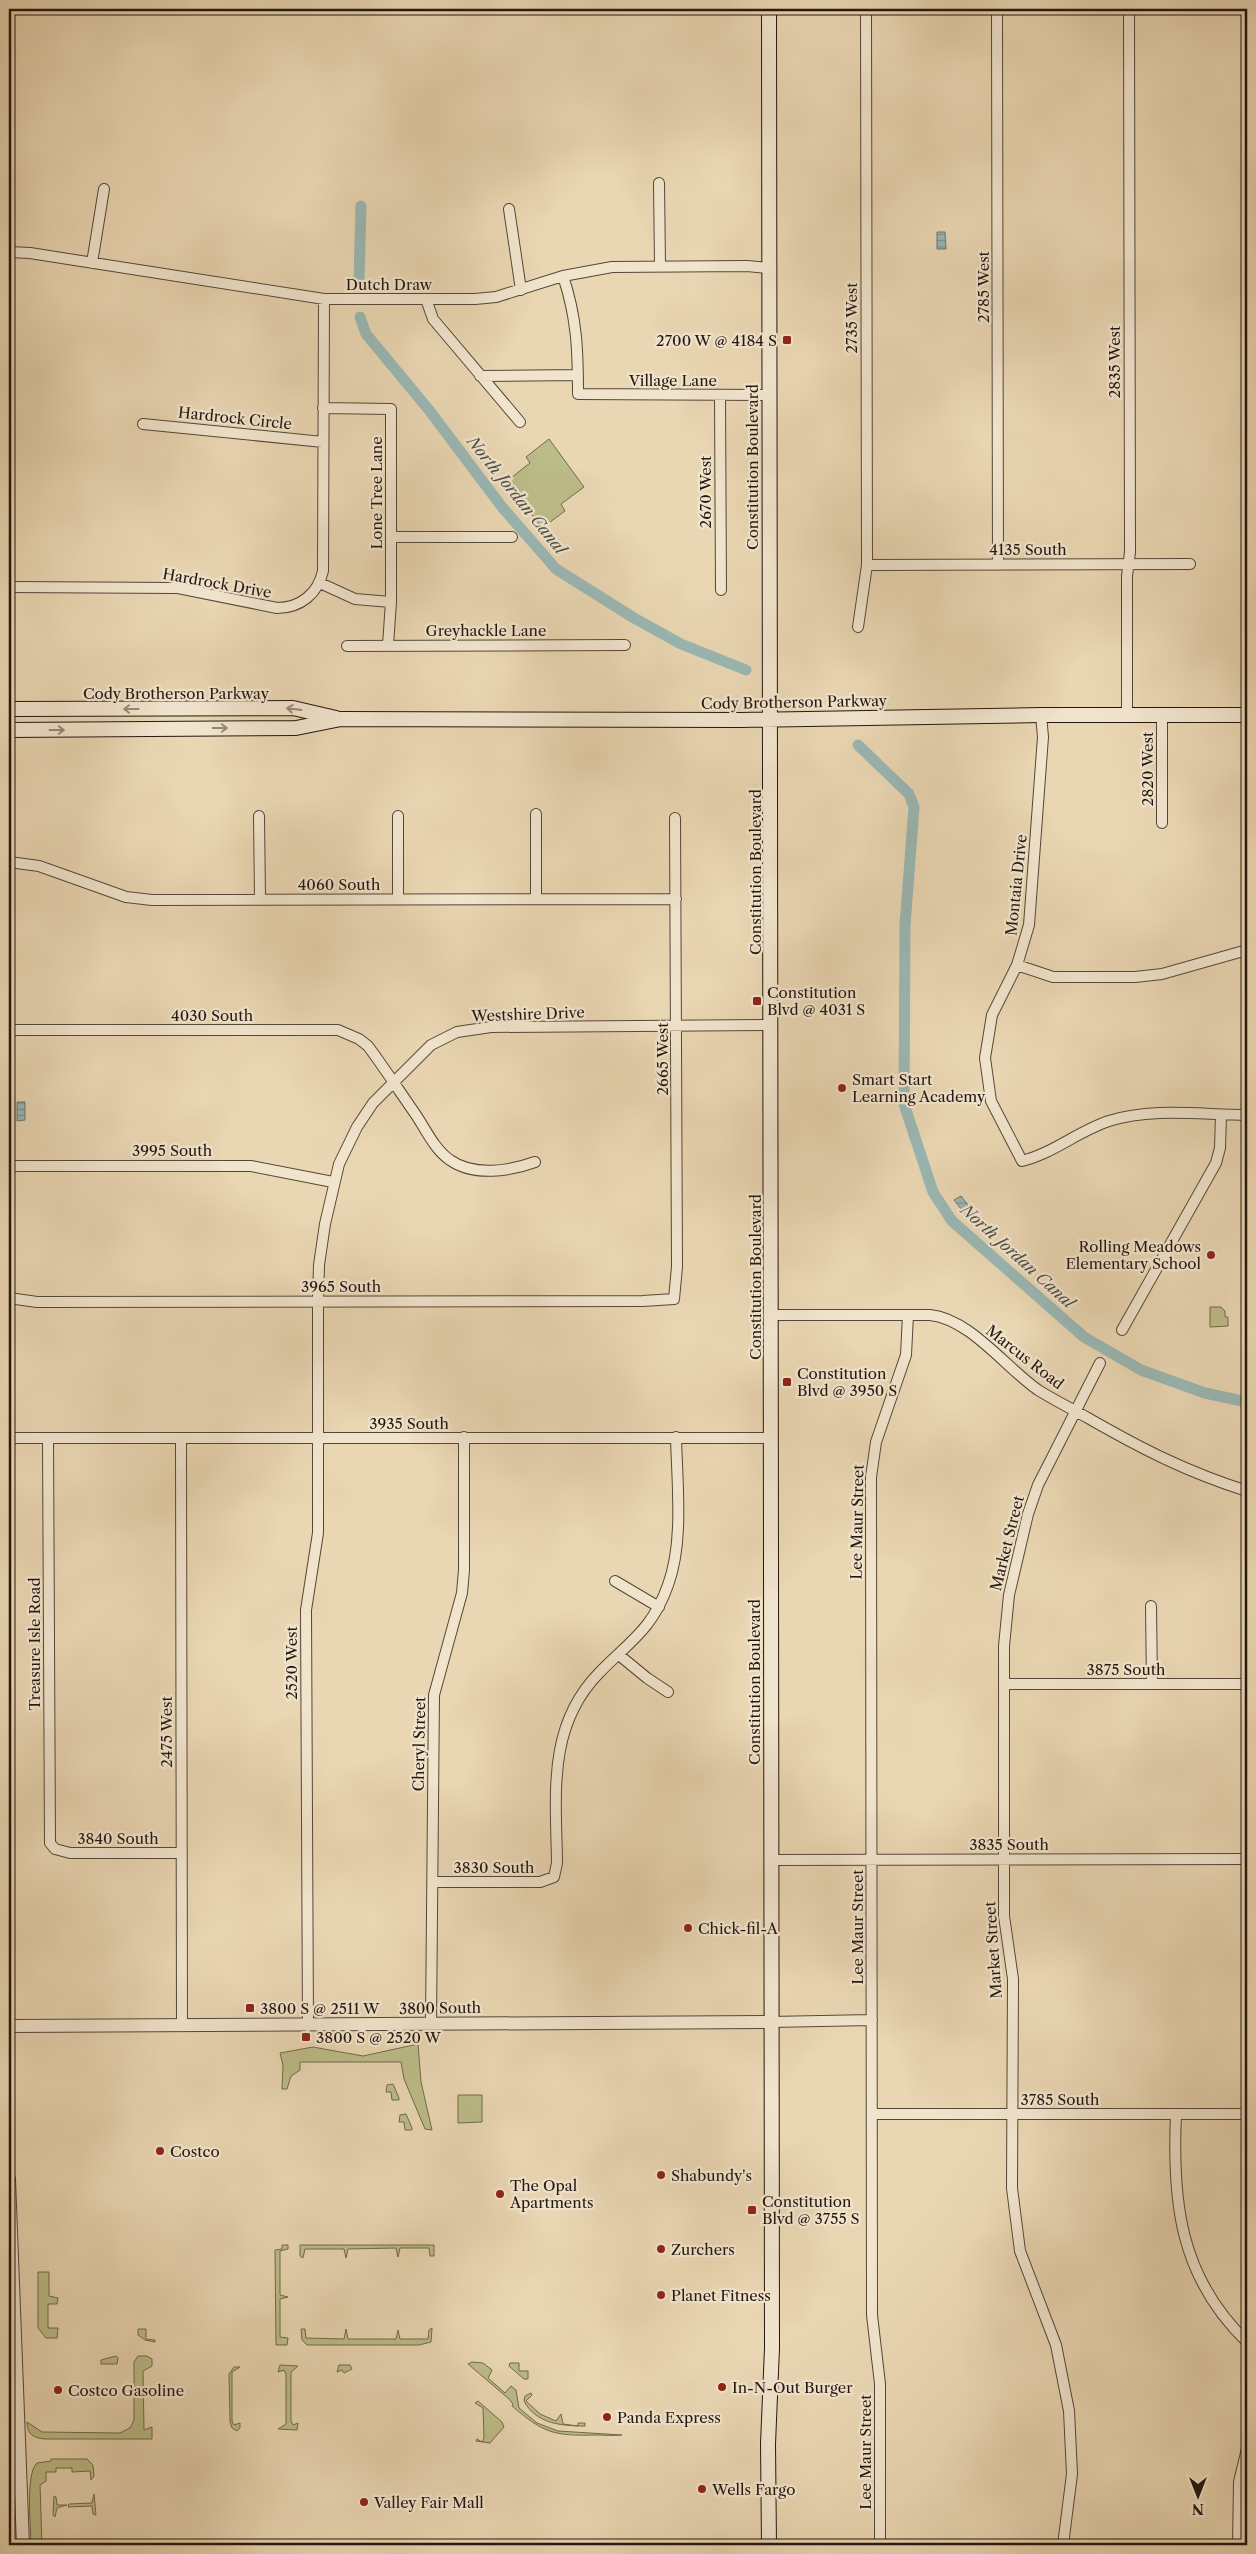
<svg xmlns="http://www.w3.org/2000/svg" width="1256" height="2554" viewBox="0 0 1256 2554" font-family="'Libre Caslon Text',serif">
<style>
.green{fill:#bcbc88;stroke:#706a4b}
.water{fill:url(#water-rules);stroke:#6b7772}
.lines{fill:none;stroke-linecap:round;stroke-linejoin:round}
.canal{stroke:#9ab7b4;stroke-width:11}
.minor-casing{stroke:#554737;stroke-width:12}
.tertiary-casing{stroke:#554737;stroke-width:14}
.secondary-casing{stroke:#24170e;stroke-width:16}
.minor{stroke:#f1e4cd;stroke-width:10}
.tertiary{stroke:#f1e4cd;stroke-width:12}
.secondary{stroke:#f1e4cd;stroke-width:14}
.oneway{stroke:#958877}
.poi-dot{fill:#8f2418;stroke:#f1e4cd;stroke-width:2}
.labels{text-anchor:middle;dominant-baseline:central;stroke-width:4.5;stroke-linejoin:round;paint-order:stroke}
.street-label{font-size:15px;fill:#24170e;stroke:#f1e4cd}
.poi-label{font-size:15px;fill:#24170e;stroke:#f1e4cd;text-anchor:start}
.water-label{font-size:16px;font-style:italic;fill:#4d4f48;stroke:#f1e4cd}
</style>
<defs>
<pattern id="water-rules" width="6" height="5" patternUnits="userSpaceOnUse" patternTransform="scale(1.25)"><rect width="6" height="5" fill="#9ab7b4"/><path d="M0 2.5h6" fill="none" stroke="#7d9491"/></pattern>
</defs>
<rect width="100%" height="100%" fill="#e9d6b2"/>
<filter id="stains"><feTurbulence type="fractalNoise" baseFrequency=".004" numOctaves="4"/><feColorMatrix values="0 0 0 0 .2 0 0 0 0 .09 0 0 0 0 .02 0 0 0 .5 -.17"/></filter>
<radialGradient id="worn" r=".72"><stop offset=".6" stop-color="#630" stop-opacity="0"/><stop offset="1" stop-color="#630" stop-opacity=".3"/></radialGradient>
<!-- green -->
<path class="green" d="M549,439L584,487L561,504L565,511L542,528L507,481L530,463L526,457Z
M1210,1307H1221L1225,1311V1317H1228V1326L1210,1327Z
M418,2044L421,2082L432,2130L425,2129L404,2079L401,2062H300V2070L291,2076L287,2089H282L283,2065L280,2053L313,2047L363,2056Z
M393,2084L399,2098V2100H392L391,2092H386L387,2085Z
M458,2095H482V2122L458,2123Z
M406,2114L412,2128V2130H405L404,2122H399L400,2115Z
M282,2245H288V2249L280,2251V2295L288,2297L280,2299V2337L288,2338L287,2345H276L275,2250L282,2249Z
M300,2245H434V2256H430L429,2248H400L398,2257L396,2248L348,2249L346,2258L344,2249H305L303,2258L300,2256Z
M38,2272H49V2296L58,2298L57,2304H48V2328H58L57,2338H46L38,2328Z
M432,2328L431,2342L419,2345H307L302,2340L301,2329H305L306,2338L344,2339L346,2329L348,2339H396L398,2330L400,2339H428L429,2330Z
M146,2329V2339L155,2340V2342L145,2340L138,2335V2329Z
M116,2356L118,2358L117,2364H101V2360Z
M138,2356H147L152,2359V2366L143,2371L144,2430L152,2427V2439H45C33,2438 27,2434 27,2422L42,2432L120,2433L130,2428L134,2420V2362Z
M472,2362L483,2363L492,2370L488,2378L505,2393L511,2386L516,2390L519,2408L537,2423L558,2431L622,2435C614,2436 604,2435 595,2435C553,2436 544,2433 512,2406L513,2404L509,2399L468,2364Z
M510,2363H519V2371H528V2379H524L509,2366Z
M280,2365L298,2366L291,2372V2421L293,2425L298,2423L297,2430L278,2429L286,2424V2374L284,2370L278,2372Z
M339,2365H350L352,2369L344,2373L342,2370L337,2372Z
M234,2367H240L232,2372V2421L234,2425L240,2423V2428L237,2431L232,2428L230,2422L229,2374Z
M531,2393L532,2395L526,2401L540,2414L556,2421L561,2414L563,2424L578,2426V2423H585V2426C562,2426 536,2424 524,2401L525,2396Z
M478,2401L502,2422L504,2427L490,2443L476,2441L477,2439L482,2442L484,2438L483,2408L475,2403Z
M51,2459H87L93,2465L94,2476L91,2480L90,2471L72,2472V2468H56V2472H46V2481L40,2485L42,2545H31C31,2527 25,2474 37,2463L51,2461Z
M94,2494L96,2515L93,2514L92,2506L68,2507L69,2504L92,2503Z
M54,2496L56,2497L57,2505H67L57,2508L55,2517L53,2515Z"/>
<!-- water -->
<path class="water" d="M945,232L946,249H937V232Z
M17,1102H25V1120L17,1121Z
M961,1196L972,1210L966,1215L954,1200Z"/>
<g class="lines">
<!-- canal -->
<path class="canal" d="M359,282L361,206
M360,317L366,334L429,410L502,507L556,569L634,618L681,644L746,670
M858,745L909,794L914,807L905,926L904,1104L933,1192L952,1221L1084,1337L1141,1370L1205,1393L1247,1402"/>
<defs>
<path id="minor" d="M997,9L998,565
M659,183L660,265
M509,209L521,290
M9,252L30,253L324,299H475L496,297L563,276L612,267L747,266L768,268
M92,263L104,189
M563,276C577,318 578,351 578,394L768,395
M426,299L433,319L520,422
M480,376L578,375
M720,395L721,590
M323,408L391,409V602L388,645
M143,424L323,442
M391,537H512
M867,565L1190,564
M320,583L355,599L391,602
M9,587L178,588L277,608C301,608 318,593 323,571L324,299
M858,627L867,565L866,9
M347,646L625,645
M1041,715L1043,737L1029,925L1017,965L992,1015L985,1058L991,1101L1022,1161C1054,1153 1078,1131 1109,1121C1153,1107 1202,1115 1247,1115
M1127,715V576L1130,552L1129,9
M1162,715V823
M536,814V899
M259,816L260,899
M9,862L39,866L126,897L152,900L676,899
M398,899V816
M1017,965L1053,977H1135L1162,974L1247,950
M9,1030H338L359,1039L368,1046C385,1069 400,1092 416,1115C426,1130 435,1150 450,1160C474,1177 510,1171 535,1162
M9,1166H251L333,1182
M9,1298L37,1302L643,1301L674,1299L677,1267L675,818
M771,1315H930C970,1319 1005,1367 1038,1390C1054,1400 1072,1409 1088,1418C1142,1449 1187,1472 1247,1491
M1122,1330L1216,1163L1220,1148L1221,1115
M9,1438H771
M48,1438L50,1843L55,1849L70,1853H182
M181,1438L182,2026
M615,1581L659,1607
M1151,1606L1152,1684
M619,1655L647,1678L668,1692
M1004,1684H1247
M770,1860L1247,1859
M433,1882H540L554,1877L557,1863C556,1794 547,1726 599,1673C630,1641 652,1630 668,1585C684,1542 677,1483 676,1437
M770,2022L872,2020
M431,2024L434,1695L462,1593L464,1570V1437
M308,2026L306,1610L318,1533V1301L319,1265L325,1224L339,1164L357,1127L373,1103L431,1045L457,1032L491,1027L771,1025
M872,2114H1247
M1176,2114C1172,2203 1180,2277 1247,2342
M880,2545V2384L872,2315L871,1477L876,1442L906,1355L908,1315
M1063,2545L1072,2474L1069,2411L1056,2345L1020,2251L1012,2188L1013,1979L1004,1916V1646L1009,1595L1028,1514L1038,1485L1100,1363
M1238,2545L1239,2482L1247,2449"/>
<path id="tertiary" d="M9,2026L770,2022
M9,2179L23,2545"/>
<path id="secondary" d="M9,709L293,708L336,718
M9,730L296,728L341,719L741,720L1041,715H1247
M769,2545L768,2444L772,2348L769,9"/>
</defs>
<!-- minor casing -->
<use href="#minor" class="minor-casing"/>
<!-- tertiary casing -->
<use href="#tertiary" class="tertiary-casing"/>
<!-- secondary casing -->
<use href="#secondary" class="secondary-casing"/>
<!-- minor -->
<use href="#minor" class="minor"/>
<!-- tertiary -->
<use href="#tertiary" class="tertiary"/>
<!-- secondary -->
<use href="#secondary" class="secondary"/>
</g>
<!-- one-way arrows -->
<defs><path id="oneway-shaft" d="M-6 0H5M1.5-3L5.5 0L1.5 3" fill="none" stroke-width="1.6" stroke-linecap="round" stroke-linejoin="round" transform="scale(1.25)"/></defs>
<g class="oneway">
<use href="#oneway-shaft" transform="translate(131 709) rotate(180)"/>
<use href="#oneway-shaft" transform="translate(294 709) rotate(-173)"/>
<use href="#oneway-shaft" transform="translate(220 728)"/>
<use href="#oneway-shaft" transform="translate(57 730)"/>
</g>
<!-- markers -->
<g class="poi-dot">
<rect x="782" y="335" width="10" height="10" rx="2.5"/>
<rect x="752" y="996" width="10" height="10" rx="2.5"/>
<circle cx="842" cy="1088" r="5"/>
<circle cx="1211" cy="1255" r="5"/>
<rect x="782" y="1377" width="10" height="10" rx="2.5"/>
<circle cx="688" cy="1928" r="5"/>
<rect x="245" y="2003" width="10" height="10" rx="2.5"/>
<rect x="301" y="2032" width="10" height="10" rx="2.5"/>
<circle cx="160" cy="2151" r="5"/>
<circle cx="661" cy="2175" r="5"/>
<circle cx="500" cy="2194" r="5"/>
<rect x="747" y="2205" width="10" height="10" rx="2.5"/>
<circle cx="661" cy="2249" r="5"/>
<circle cx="661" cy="2295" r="5"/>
<circle cx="722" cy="2387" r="5"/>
<circle cx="58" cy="2390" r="5"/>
<circle cx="607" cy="2417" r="5"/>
<circle cx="702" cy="2489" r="5"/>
<circle cx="364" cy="2502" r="5"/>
</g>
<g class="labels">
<!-- street labels -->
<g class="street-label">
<text x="389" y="284">Dutch Draw</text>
<text transform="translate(983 287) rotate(-90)">2785 West</text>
<text transform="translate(851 318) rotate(-90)">2735 West</text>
<text transform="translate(1114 362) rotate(-90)">2835 West</text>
<text x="673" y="380">Village Lane</text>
<text transform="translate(235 418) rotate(6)">Hardrock Circle</text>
<text transform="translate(752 467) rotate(-90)">Constitution Boulevard</text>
<text transform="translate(705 492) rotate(-90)">2670 West</text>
<text transform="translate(376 493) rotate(-90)">Lone Tree Lane</text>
<text x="1028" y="549">4135 South</text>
<text transform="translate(217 583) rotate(10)">Hardrock Drive</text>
<text x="486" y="630">Greyhackle Lane</text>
<text x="176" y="693">Cody Brotherson Parkway</text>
<text transform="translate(794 702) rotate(-1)">Cody Brotherson Parkway</text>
<text transform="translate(1147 769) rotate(-90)">2820 West</text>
<text transform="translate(755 872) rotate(-90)">Constitution Boulevard</text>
<text x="339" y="884">4060 South</text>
<text transform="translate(1016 885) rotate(-84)">Montaia Drive</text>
<text transform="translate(528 1014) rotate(-2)">Westshire Drive</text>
<text x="212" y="1015">4030 South</text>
<text transform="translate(662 1059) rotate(-90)">2665 West</text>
<text x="172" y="1150">3995 South</text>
<text transform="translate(755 1277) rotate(-90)">Constitution Boulevard</text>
<text x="341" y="1286">3965 South</text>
<text transform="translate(1025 1357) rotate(38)">Marcus Road</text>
<text x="409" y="1423">3935 South</text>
<text transform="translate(857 1522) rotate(-89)">Lee Maur Street</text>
<text transform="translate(1007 1543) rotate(-76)">Market Street</text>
<text transform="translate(34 1644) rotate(-90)">Treasure Isle Road</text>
<text transform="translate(291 1663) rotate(-90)">2520 West</text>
<text x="1126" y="1669">3875 South</text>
<text transform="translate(754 1682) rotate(-90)">Constitution Boulevard</text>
<text transform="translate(166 1732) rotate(-90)">2475 West</text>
<text transform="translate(419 1744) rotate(-89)">Cheryl Street</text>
<text x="118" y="1838">3840 South</text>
<text x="1009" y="1844">3835 South</text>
<text x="494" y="1867">3830 South</text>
<text transform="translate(857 1927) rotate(-90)">Lee Maur Street</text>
<text transform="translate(993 1950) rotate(-94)">Market Street</text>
<text transform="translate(440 2008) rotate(-1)">3800 South</text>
<text x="1060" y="2099">3785 South</text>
<text transform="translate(865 2452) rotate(-90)">Lee Maur Street</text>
</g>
<!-- poi labels -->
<g class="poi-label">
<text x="777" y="340" text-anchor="end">2700 W @ 4184 S</text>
<text x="767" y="992">Constitution<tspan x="767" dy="17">Blvd @ 4031 S</tspan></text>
<text x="852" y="1079">Smart Start<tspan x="852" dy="17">Learning Academy</tspan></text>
<text x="1201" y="1246" text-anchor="end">Rolling Meadows<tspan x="1201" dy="17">Elementary School</tspan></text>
<text x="797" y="1373">Constitution<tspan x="797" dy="17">Blvd @ 3950 S</tspan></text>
<text x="698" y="1928">Chick-fil-A</text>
<text x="260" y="2008">3800 S @ 2511 W</text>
<text x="316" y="2037">3800 S @ 2520 W</text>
<text x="170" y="2151">Costco</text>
<text x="671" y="2175">Shabundy's</text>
<text x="510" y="2185">The Opal<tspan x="510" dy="17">Apartments</tspan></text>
<text x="762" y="2201">Constitution<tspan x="762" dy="17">Blvd @ 3755 S</tspan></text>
<text x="671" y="2249">Zurchers</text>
<text x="671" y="2295">Planet Fitness</text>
<text x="732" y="2387">In-N-Out Burger</text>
<text x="68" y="2390">Costco Gasoline</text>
<text x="617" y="2417">Panda Express</text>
<text x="712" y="2489">Wells Fargo</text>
<text x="374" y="2502">Valley Fair Mall</text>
</g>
<!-- water labels -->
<g class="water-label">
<text transform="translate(517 495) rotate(51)">North Jordan Canal</text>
<text transform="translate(1018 1256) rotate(42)">North Jordan Canal</text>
</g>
</g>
<!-- margin -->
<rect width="1256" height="2554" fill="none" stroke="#e9d6b2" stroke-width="30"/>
<rect x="10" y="10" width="1236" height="2534" fill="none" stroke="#24170e" stroke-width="2.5"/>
<rect x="15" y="15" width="1226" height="2524" fill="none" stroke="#24170e"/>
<!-- north arrow -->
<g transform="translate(1198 2496) rotate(180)" stroke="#f1e4cd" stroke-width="4" paint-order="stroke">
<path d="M0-4L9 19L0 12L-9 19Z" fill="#24170e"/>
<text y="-8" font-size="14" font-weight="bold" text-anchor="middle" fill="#24170e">N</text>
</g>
<rect width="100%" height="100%" filter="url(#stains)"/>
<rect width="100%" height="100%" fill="url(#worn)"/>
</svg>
